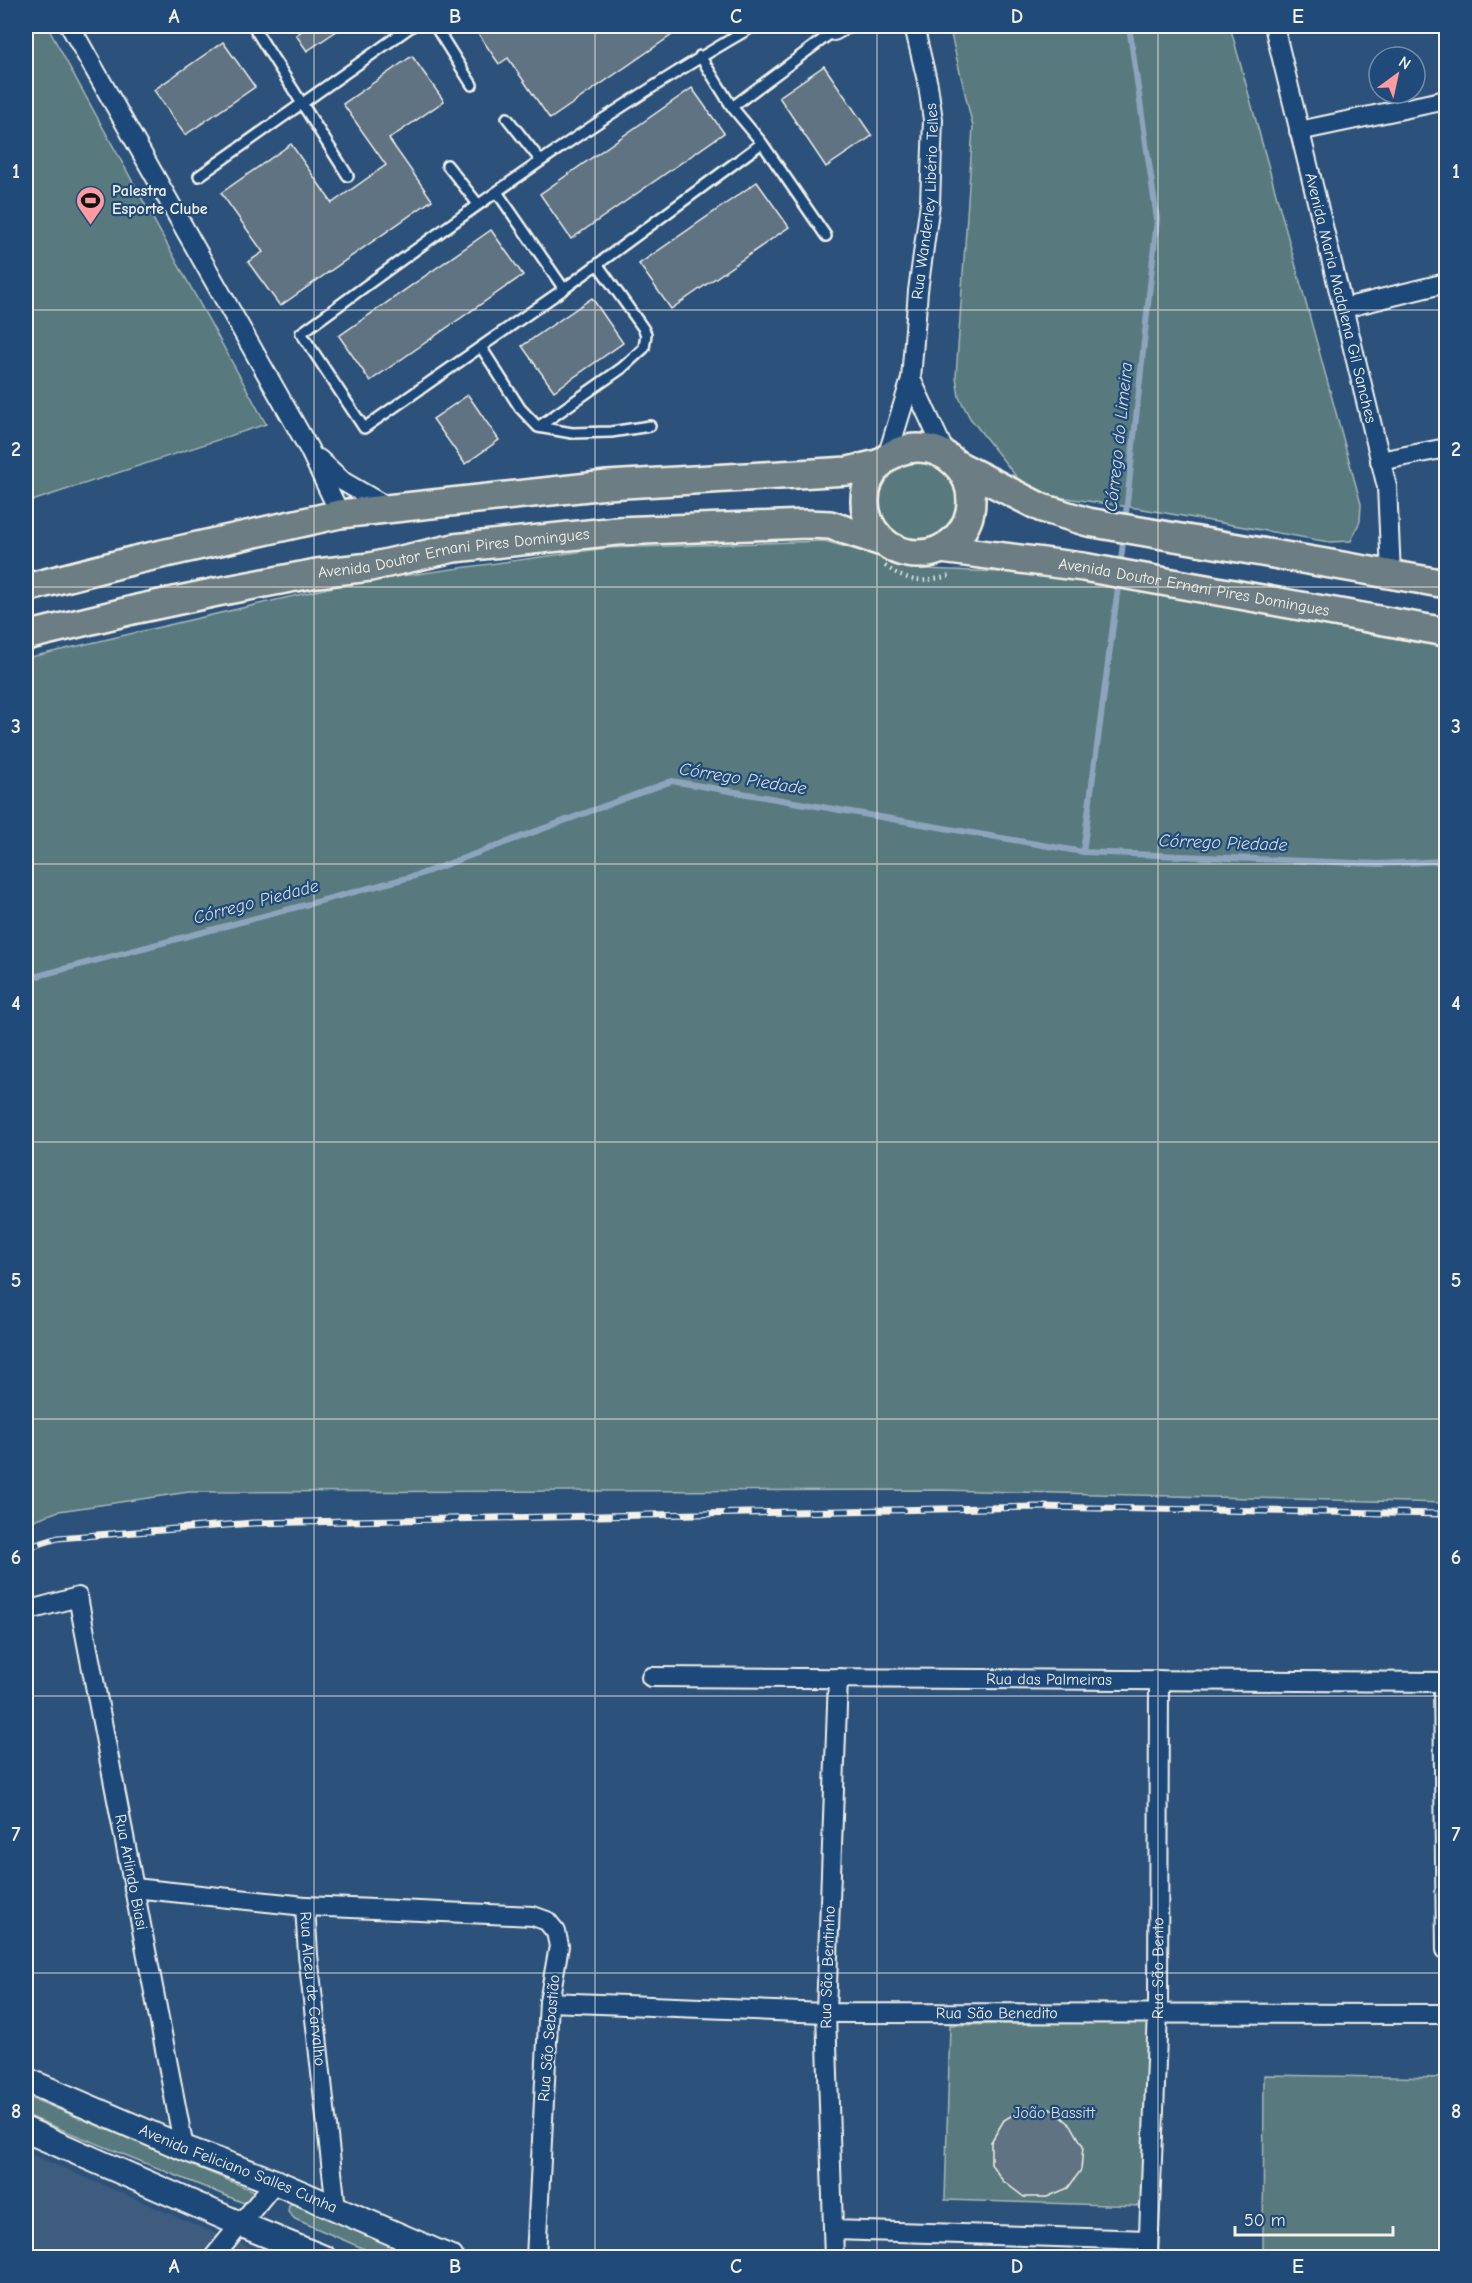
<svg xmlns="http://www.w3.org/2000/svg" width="1472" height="2283" viewBox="0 0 1472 2283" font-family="'Comic Neue',sans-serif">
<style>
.built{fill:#3c5c7e}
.green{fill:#597a7f;stroke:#a6b6b4;stroke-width:1.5}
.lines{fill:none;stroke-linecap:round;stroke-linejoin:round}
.stream{stroke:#8ca5bd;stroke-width:6}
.building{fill:#617382;stroke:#f4f1e8;stroke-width:1.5}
.service-casing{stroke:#f4f1e8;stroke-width:14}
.minor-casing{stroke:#f4f1e8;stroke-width:22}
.secondary-casing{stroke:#f4f1e8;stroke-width:28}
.primary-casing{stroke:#f4f1e8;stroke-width:32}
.path{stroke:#f4f1e8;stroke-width:4;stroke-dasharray:1.5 4.5;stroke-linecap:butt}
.service{stroke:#1f4a7a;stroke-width:9}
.minor{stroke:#1f4a7a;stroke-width:18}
.secondary{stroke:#1f4a7a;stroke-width:24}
.primary{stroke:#6c7e84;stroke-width:27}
.rail-casing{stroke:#f4f1e8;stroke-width:7}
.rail{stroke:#1f4a7a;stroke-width:4.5;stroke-dasharray:14;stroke-linecap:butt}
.grid{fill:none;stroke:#f4f1e8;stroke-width:1.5;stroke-opacity:0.55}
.labels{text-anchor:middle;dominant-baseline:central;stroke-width:4.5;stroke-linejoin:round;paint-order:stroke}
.poi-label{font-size:16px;font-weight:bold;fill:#f4f1e8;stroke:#1f4a7a;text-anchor:start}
.street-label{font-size:16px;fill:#f4f1e8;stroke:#1f4a7a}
.park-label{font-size:16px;fill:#dddfd8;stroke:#1f4a7a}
.water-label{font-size:18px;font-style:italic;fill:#dadedd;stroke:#1f4a7a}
.neatline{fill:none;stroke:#f4f1e8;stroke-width:2}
.grid-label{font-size:20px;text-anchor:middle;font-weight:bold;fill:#f4f1e8}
</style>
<rect width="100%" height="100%" fill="#2c527c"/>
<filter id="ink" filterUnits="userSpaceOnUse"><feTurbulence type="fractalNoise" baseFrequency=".0167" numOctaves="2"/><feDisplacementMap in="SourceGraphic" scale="12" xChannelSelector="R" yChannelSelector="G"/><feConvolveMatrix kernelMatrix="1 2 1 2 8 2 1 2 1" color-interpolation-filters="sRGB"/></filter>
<g filter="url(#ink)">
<!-- built -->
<path class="built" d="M26,2152L212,2232L274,2257H26Z"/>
<!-- green -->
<path class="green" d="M26,26H47L266,424L26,503Z
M949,26H1230L1361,504L1360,521L1351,541L1329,542L1143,509L1052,496L1018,479L970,418L959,397L956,377L973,127Z
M871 501a47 47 0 1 1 94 0a47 47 0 1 1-94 0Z
M824,541L926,569L1048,574L1446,648V1503L941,1490L189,1492L59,1511L26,1523V658L350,583L607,548Z
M1149,2022L1141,2206L945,2200L950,2025Z
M1264,2075L1446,2078V2257H1263Z
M29,2097L254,2191L255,2199L249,2205L26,2115V2098Z
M296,2202L428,2257H383L295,2219L288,2212L289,2205Z"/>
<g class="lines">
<!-- stream -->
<path class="stream" d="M1125,522L1157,219L1129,26
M1120,567L1124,535
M1083,852L1119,580
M26,979L418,875L672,781L1083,852L1379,864L1446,861"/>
</g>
<!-- building -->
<path class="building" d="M309,26H344L307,51L296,35Z
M473,26H685L550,119L508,58L499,64Z
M223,42L255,87L185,135L154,90Z
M412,56L444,101L389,139L432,200L280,306L248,262L263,252L221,193L291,144L332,203L386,165L343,104Z
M824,66L872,136L826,167L779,97Z
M692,88L724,133L571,239L540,194Z
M757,182L789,227L671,309L639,264Z
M491,230L523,275L370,381L339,336Z
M592,298L623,343L554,391L522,346Z
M468,395L499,440L465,464L433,419Z
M1026,2107L1052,2109L1071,2125L1083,2146L1081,2170L1068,2188L1047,2197H1024L1003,2181L991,2164V2142L1004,2120Z"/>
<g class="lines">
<defs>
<path id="service" d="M435,26L472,85
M754,26C596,116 448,226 301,333L364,428L564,289L762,143
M256,31L348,176
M700,56L732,107L762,143L826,236
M732,107L834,31
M507,118L541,161
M447,165L478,204
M199,176L412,26
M497,192L564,289
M481,347L520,408L538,427L572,433L611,432L650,426
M538,427L622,368L644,348L646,334L643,328L598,265"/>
<g id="minor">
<path d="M70,26L309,449L340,514"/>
<path id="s1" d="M1274,26L1387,487L1391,573"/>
<path d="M834,31L843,26"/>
<path d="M1299,131L1446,100"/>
<path d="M1344,308L1446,283"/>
<path d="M911,379L947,457"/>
<path id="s2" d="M887,457L911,379L918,291L930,203L933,120L928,85L914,26"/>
<path d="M319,459L344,482L389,508"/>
<path d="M1380,461L1446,448"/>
<path id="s3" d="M26,1611L78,1597L184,2148"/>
<path id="s4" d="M651,1677L1446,1682"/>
<path d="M1443,1682L1446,1950"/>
<path id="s5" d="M134,1888L305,1906L308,1955L336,2208"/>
<path d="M305,1906L533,1916L547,1921L556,1932L559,1946L549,2002L536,2258"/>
<path id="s6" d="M549,2002L826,2013L1446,2014"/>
<path d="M833,2230L1148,2240"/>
<path d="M213,2258L275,2182"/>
<path id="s7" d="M834,2258L826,2013L838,1678"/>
<path id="s8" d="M1148,2258L1158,2012L1159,1680"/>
</g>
<g id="secondary">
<path id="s9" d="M26,2080L184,2148L275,2182L451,2258"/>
<path d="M26,2130L240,2224L324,2258"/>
</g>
<g id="primary">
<circle cx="918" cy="501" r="53"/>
<path d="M956,464L1042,508L1088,522L1446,584"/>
<path id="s10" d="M941,549L1083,567L1446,632"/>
<path d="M26,588L135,560L340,514L607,485L848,471L881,463"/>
<path id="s11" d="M26,636L137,609L217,592L317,573L370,567L454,548L617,531L807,524L830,525L885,543"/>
</g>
</defs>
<!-- service casing -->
<use href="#service" class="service-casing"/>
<!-- minor casing -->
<use href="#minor" class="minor-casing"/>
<!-- secondary casing -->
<use href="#secondary" class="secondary-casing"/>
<!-- primary casing -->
<use href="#primary" class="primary-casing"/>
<!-- path -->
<path class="path" d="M885,566C912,584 920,582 950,576"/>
<!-- service -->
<use href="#service" class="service"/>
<!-- minor -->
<use href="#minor" class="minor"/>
<!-- secondary -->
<use href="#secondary" class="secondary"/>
<!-- primary -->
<use href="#primary" class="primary"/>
<defs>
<path id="rail" d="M26,1548L58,1538L253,1523L1036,1507L1446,1514"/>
</defs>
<!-- rail casing -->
<use href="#rail" class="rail-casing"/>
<!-- rail -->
<use href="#rail" class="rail"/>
</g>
</g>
<!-- grid -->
<path class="grid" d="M314,26V2258M595,26V2258M877,26V2258M1158,26V2258M26,310H1446M26,587H1446M26,864H1446M26,1142H1446M26,1419H1446M26,1696H1446M26,1973H1446"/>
<!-- icons -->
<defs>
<symbol id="stadium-pin" viewBox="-11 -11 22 30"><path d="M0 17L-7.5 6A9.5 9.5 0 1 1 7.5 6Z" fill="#ff9aa2" stroke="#1f4a7a"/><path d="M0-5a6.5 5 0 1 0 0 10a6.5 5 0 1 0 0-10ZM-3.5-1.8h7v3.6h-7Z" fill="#111"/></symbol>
</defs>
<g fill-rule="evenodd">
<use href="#stadium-pin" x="74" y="184" width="33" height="45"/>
</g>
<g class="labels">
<!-- poi labels -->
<g class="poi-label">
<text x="112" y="191">Palestra<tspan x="112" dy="18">Esporte Clube</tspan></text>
</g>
<!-- street labels -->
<g class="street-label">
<text stroke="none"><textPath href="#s2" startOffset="260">Rua Wanderley Libério Telles</textPath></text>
<text stroke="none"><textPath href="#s1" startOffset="280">Avenida Maria Madalena Gil Sanches</textPath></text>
<text stroke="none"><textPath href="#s11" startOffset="436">Avenida Doutor Ernani Pires Domingues</textPath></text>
<text stroke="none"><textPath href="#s10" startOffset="256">Avenida Doutor Ernani Pires Domingues</textPath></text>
<text stroke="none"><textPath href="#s4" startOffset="398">Rua das Palmeiras</textPath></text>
<text stroke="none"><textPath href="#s3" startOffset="334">Rua Arlindo Biasi</textPath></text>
<text stroke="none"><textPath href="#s7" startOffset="291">Rua São Bentinho</textPath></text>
<text stroke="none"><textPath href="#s8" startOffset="290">Rua São Bento</textPath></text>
<text stroke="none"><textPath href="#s5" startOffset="255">Rua Alceu de Carvalho</textPath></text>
<text stroke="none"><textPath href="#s6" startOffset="448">Rua São Benedito</textPath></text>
<text transform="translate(549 2038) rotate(-85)">Rua São Sebastião</text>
<text stroke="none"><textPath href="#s9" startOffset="230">Avenida Feliciano Salles Cunha</textPath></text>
</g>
<!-- park labels -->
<g class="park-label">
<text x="1054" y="2113">João Bassitt</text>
</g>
<!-- water labels -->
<g class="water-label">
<text transform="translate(1119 437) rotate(-84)">Córrego do Limeira</text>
<text transform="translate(743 779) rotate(9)">Córrego Piedade</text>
<text transform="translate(1223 843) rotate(2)">Córrego Piedade</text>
<text transform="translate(256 902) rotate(-15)">Córrego Piedade</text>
</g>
</g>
<!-- margin -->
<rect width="1472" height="2283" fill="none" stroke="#1f4a7a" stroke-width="66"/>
<!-- north arrow -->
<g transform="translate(1397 75) rotate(33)"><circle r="28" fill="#1f4a7a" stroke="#748da6" stroke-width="1.5"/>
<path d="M0-4.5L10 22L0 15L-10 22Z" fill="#ff9aa2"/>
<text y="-9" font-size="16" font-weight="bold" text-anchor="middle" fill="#f4f1e8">N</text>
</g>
<!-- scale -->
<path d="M1235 2226v9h158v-9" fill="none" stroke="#f4f1e8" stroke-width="3"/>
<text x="1244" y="2226" font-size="18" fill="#f4f1e8" stroke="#1f4a7a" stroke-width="4.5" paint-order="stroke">50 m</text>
<rect x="33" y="33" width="1406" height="2217" class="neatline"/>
<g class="grid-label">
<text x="174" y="23">A</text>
<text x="455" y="23">B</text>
<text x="736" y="23">C</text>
<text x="1017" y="23">D</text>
<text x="1298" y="23">E</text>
<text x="16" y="178">1</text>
<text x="1456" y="178">1</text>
<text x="16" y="456">2</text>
<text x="1456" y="456">2</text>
<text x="16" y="733">3</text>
<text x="1456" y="733">3</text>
<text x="16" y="1010">4</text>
<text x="1456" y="1010">4</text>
<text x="16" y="1287">5</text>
<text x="1456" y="1287">5</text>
<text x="16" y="1564">6</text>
<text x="1456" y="1564">6</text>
<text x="16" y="1841">7</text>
<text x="1456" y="1841">7</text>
<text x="16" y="2118">8</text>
<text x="1456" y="2118">8</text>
<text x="174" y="2273">A</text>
<text x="455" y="2273">B</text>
<text x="736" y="2273">C</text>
<text x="1017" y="2273">D</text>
<text x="1298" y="2273">E</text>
</g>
</svg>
